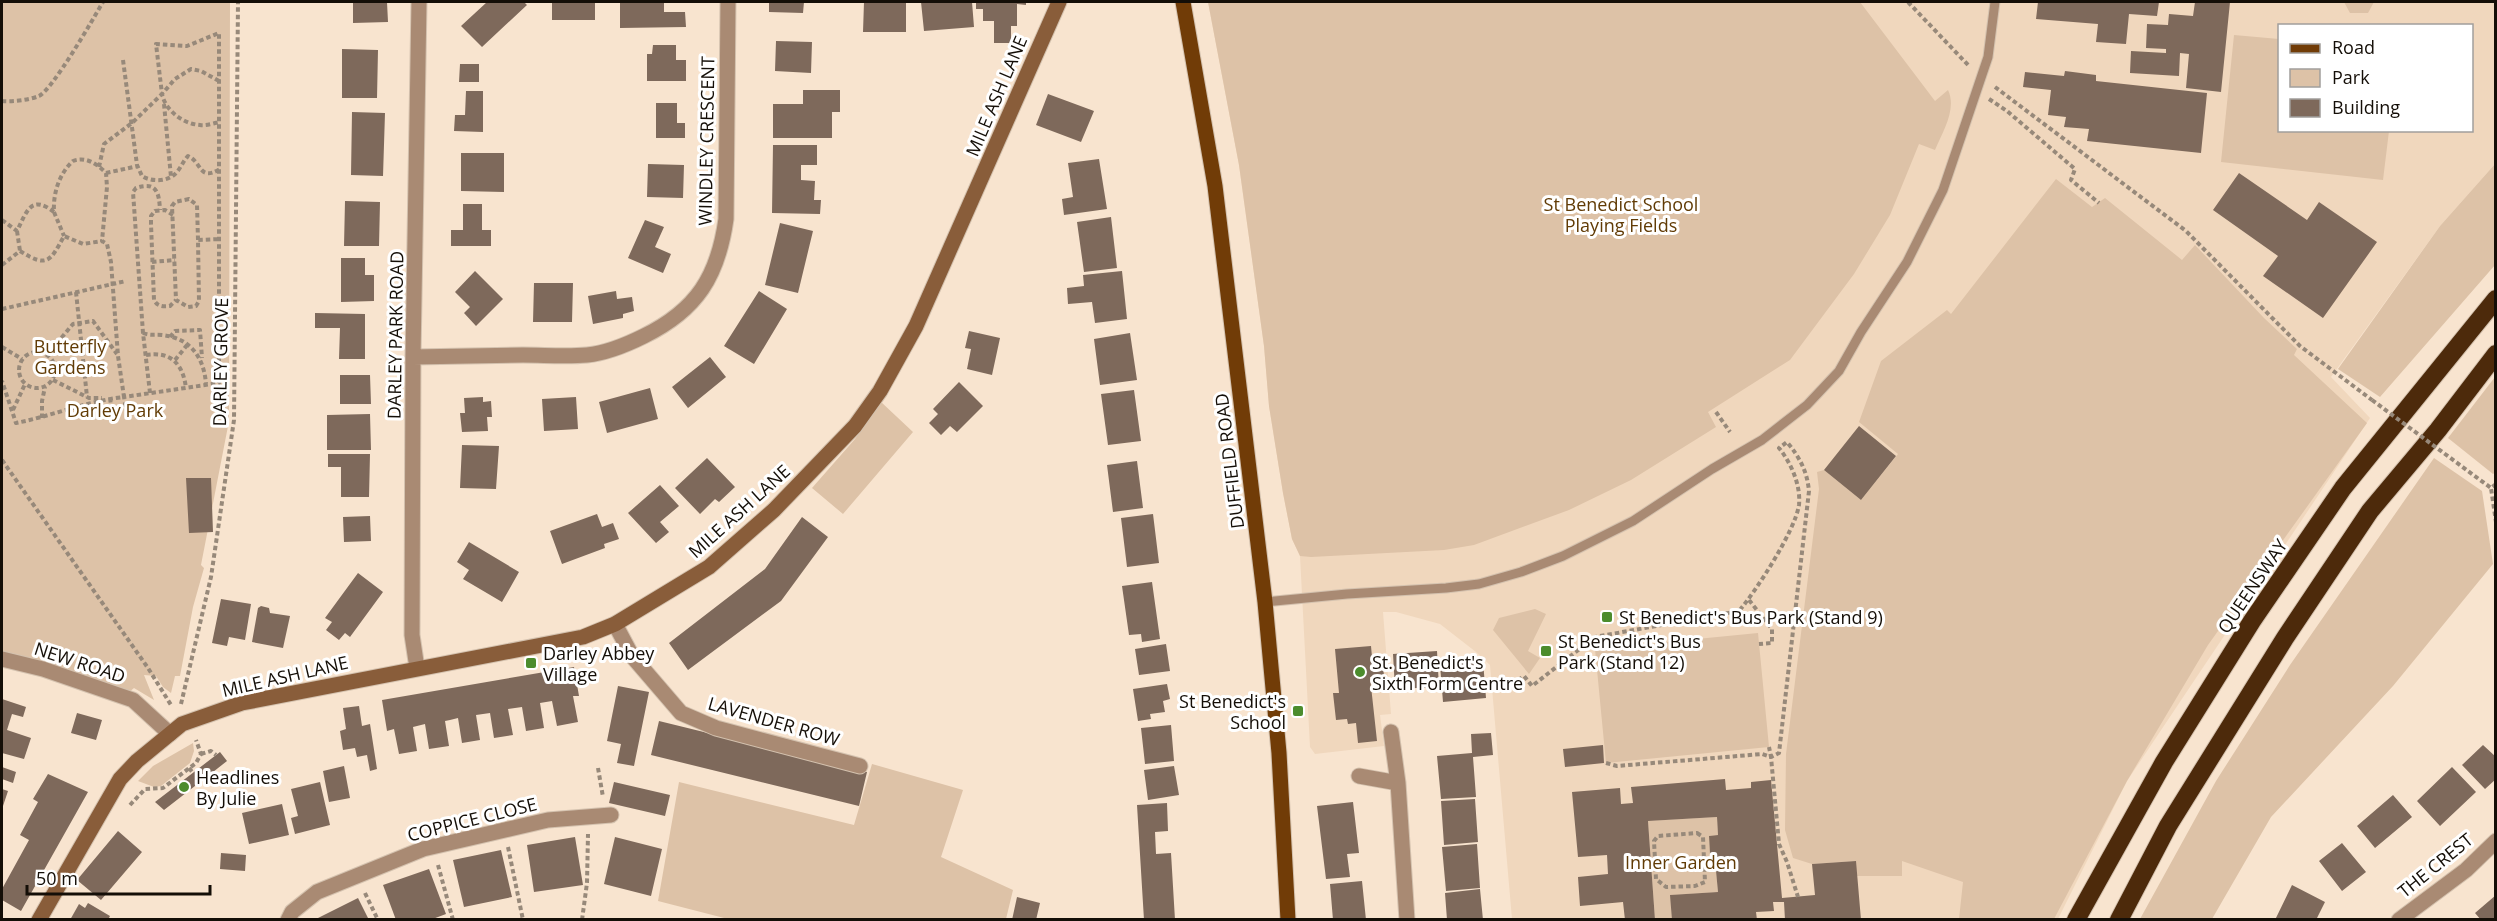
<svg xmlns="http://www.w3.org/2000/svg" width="2497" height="921" viewBox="0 0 2497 921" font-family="'Open Sans',sans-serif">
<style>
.built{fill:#f0d7bd;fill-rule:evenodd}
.green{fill:#ddc2a7}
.building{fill:#7e695b}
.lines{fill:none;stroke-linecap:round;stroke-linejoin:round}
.lane-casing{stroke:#d4c2af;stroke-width:11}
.street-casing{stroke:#d4c2af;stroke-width:17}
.secondary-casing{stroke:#d4c2af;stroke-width:17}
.primary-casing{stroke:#d4c2af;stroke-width:17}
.highway-casing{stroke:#d4c2af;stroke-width:20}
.path{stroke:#97897a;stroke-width:4;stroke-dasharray:4.5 3;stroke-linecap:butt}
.lane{stroke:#a98a73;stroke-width:9}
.street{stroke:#a98a73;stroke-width:15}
.secondary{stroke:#895d3a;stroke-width:15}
.primary{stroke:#713c07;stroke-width:15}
.highway{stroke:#4d2a0b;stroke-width:18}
.path-bridge{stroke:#97897a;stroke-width:4;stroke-dasharray:4.5 3;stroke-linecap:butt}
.poi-dot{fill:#4c8c2d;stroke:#fff;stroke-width:2}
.labels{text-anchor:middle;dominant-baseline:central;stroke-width:6;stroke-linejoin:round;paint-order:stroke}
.street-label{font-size:18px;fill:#140e07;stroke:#fff}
.park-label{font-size:18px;fill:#613b05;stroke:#fff}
.poi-label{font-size:18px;fill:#140e07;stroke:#fff;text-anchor:start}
</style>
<rect width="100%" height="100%" fill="#f8e4cf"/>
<!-- built -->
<path class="built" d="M1208,2H2495V164L2440,226L2331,377L2370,418L2127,781L2058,919H1512L1490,665L1476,652L1440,624L1396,612H1383L1391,714L1380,715L1384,746L1315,754L1310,747L1300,556L1292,539L1283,493L1269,406L1264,346L1239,165ZM2280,26H2472V130H2280Z"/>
<!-- green -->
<path class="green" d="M2,2H230L229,421L201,565L204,568L193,607L180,676H175L171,693L163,687L156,676L144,675L154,700L134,688L128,693L2,654Z
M1208,2H1860L1935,101L1948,90C1957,109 1943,131 1935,150L1919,144L1890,215L1854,274L1790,360L1708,412L1716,427L1631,480L1569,510L1474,545L1444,550L1311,557L1300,556L1292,539L1283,493L1269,406L1264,346L1239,165Z
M2344,2H2374L2368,13H2350Z
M2234,35L2279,39L2280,130L2389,131L2383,180L2221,162Z
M2495,164V265L2380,397L2338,369L2440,226Z
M2056,179L2092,207L2105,198L2182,260L2195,245L2264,318L2297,349L2294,355L2367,423L2208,645L2127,781L2054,919H1959L1963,882L1902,861V876H1857L1855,861L1812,864L1793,858L1785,830L1786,754L1819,489L1817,472L1824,470L1861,500L1898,454L1859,422L1881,361L1947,310L1951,314Z
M2495,377L2496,472L2493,474L2448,438Z
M880,401L913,432L843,514L812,488L855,439Z
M2434,458L2482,491L2493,564L2393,686L2271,817L2212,919H2140L2216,781L2290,665Z
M1535,609L1546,614L1528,651L1540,658L1529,674L1493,630L1499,618Z
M1758,633L1769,747L1606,763L1595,649Z
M193,743L194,751L190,763L161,786L154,787L138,781L153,766Z
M872,764L963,790L941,857L1013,890L1006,919H728L658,901L679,782L854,825Z
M1717,817L1718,835L1709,836L1711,871H1716L1718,892L1671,895L1672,919H1655L1648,821Z"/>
<!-- building -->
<path class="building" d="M353,2H387L388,22L353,23Z
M487,2H524L527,5L482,47L461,26Z
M552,2H595V20H552Z
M645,2H664V12H685L686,27L620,28V3Z
M769,2H804L803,13L769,12Z
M864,2H906V32H863Z
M921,2H972L974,27L924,31Z
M976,2H1026V5L1017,4V26H1011V43H994V21H983V9H976Z
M2038,2H2159L2157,16L2129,14L2126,44L2096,42L2098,24L2036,19Z
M2195,2H2230L2221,92L2186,88L2189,54L2180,53L2179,76L2130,73L2131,51L2166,53V49L2146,48L2147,24L2168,25L2169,14L2193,16Z
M776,41L812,42L811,73L775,71Z
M653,45H676V60H686V81H647V54H652Z
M342,49L378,50L377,98H342Z
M460,64H479V82H459Z
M2065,71L2096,75V81L2207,93L2201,153L2087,141L2089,129L2064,127L2066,117L2048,115L2051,90L2023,87L2025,72L2064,76Z
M803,90H840V112H832V138H773V104H803Z
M466,91H483V132L454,131L455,115H465Z
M1048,94L1094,111L1081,142L1036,125Z
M656,103H677V123H685V138H656Z
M352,112L385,113L383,176L351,175Z
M773,145H817V165H801V180L815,181L814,200H821L820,214L772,213Z
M461,153H504V192L461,191Z
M1099,159L1107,209L1064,215L1062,199L1073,197L1068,163Z
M648,164L684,165L683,198L647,197Z
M2239,173L2307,220L2319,202L2377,242L2323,318L2263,276L2278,256L2213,210Z
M345,201L380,202L379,246H344Z
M463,204H482V230H491V246H451V230H463Z
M1111,217L1117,268L1084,272L1077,222Z
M645,220L664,227L655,247L671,254L663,273L628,258Z
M780,223L813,231L798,293L765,285Z
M341,258H365V275H374V301L341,302Z
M475,271L503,299L476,326L464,313L470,307L455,292Z
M1122,271L1127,319L1095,323L1092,302L1068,304L1067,288L1084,286L1083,275Z
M534,283H573L572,322H533Z
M616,291L617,299L632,297L634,311L623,314V318L593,324L588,296Z
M759,291L787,309L754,364L724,346Z
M315,313L365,314V359H339L340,328H315Z
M969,331L1000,338L992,375L967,369L971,349L965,348Z
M1130,333L1137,380L1100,385L1094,339Z
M710,357L726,377L688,408L672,387Z
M340,375H370L371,404H340Z
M959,382L983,406L957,432L950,426L941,435L929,423L938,414L933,409Z
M650,388L658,419L607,433L599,402Z
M1134,390L1141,441L1108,445L1101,394Z
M483,397V402L491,401L492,417H487L488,431L462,432L460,413H465L464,398Z
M576,397L578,429L544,431L542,399Z
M370,414L371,450H327V415Z
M1859,426L1896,456L1861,500L1824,470Z
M462,445L499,446L496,489L460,488Z
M328,454H370L369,497H341V467H328Z
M707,458L735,487L719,502L715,499L700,514L675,488Z
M1137,461L1143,508L1113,512L1107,465Z
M186,478H211L213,532L189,533Z
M660,485L679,506L660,522L669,532L656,543L628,513Z
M597,514L602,527L613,523L619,539L604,544L605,548L562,564L550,531Z
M1153,514L1159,563L1127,567L1121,518Z
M370,516L371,541L344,542L343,517Z
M802,517L828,537L781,601L688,670L669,643L765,569Z
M469,542L519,572L502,602L463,579L469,570L457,562Z
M358,573L383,592L350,637L345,633L339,640L326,630L332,622L325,618Z
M1152,582L1160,639L1142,642L1141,634L1129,635L1122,586Z
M221,599L251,604L245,640L229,637L227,646L212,643Z
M261,606L269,608L270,613L290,616L283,648L252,642L258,608Z
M1166,644L1170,671L1139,675L1135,649Z
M1371,646L1373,668L1383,666L1384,676L1370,677L1377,741L1358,743L1356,723L1348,724L1347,719L1336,720L1333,693H1339L1335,649Z
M1437,651L1439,687L1395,689L1393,654Z
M1483,661L1486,698L1443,702L1440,665Z
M574,667L579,696H573L578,722L557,726L552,701L540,703L544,728L526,731L522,707L508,709L513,735L494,738L490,713L476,715L480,740L462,743L458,718L450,720L445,721L449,746L429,749L425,724L413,727L417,751L399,754L394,729L387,731L382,700Z
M1167,684L1170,699L1163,701L1165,712L1150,714L1151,719L1138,721L1133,689Z
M618,686L649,692L634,766L617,763L621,744L607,741Z
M2,699L26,707L23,717L12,714L7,730L31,738L24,759L2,753Z
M359,706L362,726L370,724L377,769L370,771L367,755L357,757L355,748L343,750L340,731L346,729L343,708Z
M77,713L102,720L96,740L71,733Z
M659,721L867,772L859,806L651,755Z
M1171,725L1174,761L1145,764L1141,728Z
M1491,733L1493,755L1473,757L1476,797L1441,799L1437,756L1472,753L1471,734Z
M1603,745L1604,763L1565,767L1563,749Z
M2483,745L2496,757V779L2485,789L2462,765Z
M220,752L227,761L213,772L164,810L155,802Z
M344,766L350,798L329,802L323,771Z
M1174,766L1179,795L1148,800L1144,770Z
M2,767L16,772L13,783L2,779Z
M2452,767L2476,792L2440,826L2417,801Z
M48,774L88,792L21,911L2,900V889L29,840L20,835L38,802L33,799Z
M1725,779L1726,790L1751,788V782L1771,780L1782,898L1815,895L1812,864L1856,861L1861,920H1785L1784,902H1773L1774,911L1756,912L1757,920H1672L1670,895L1718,892L1716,871L1711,872L1709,836L1718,835L1717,817L1648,821L1655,920H1625L1623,902L1580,906L1578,877L1608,874L1607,855L1578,857L1572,792L1620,788L1621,804L1633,803L1631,787Z
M320,782L330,825L295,834L291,818L298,816L291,789Z
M614,782L670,795L665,816L609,803Z
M2,789L8,791L2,809Z
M2393,795L2412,817L2375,848L2357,826Z
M1475,799L1478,842L1444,845L1441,801Z
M1353,802L1359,853L1347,854L1350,877L1326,879L1317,806Z
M1167,803L1168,831L1155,832L1156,854L1171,853L1175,920H1144L1137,805Z
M282,804L289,835L249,844L242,813Z
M118,831L142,852L101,900L77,880Z
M575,837L583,885L534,892L527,845Z
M615,837L662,849L651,896L604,884Z
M2342,843L2366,872L2342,891L2319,861Z
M1477,844L1480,888L1446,891L1442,847Z
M501,850L512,897L464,907L453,860Z
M221,853L246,855L245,871L220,869Z
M429,869L446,914L430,920H396L383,885Z
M1362,881L1366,920H1333L1330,884Z
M2292,885L2325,902L2316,920H2275Z
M1480,889L1483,920H1447L1445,893Z
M2496,895V920H2481L2475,913Z
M1017,897L1040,903L1036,920H1012Z
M358,898L369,920H314Z
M88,903L110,916L108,920H70L79,904L85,908Z"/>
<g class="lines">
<defs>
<path id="lane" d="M1265,602L1347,594L1446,588L1479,584L1521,572L1563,556L1633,521L1712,469L1762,440L1807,405L1839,371L1861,332L1907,262L1943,190L1988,57L1995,2"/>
<path id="street" d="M413,357C449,356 486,356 523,355C544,355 566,357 587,355C607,353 626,345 644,336C697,310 718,276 726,219L728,2
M615,624L632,656L681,713L716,728L860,766
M2,659L43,669L133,700L170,734
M417,668L412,635L413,357L419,2
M1391,732L1398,783L1407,920
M1359,776L1398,783
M288,920L292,912L317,892L423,849L548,820L611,815
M2399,920L2466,870L2496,841"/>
<path id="secondary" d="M39,920L120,779L137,761L182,724L242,703L583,637L615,624L709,567L774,510L855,426L880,391L916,326L1059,2"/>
<path id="primary" d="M1183,2L1215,186L1265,602L1279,753L1288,920"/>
<path id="highway" d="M2076,920L2164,762L2252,621L2343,488L2496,299
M2119,920L2168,826L2285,638L2370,511L2438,430L2496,354"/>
</defs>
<!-- lane casing -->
<use href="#lane" class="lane-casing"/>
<!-- street casing -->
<use href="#street" class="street-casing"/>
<!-- secondary casing -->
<use href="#secondary" class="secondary-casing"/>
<!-- primary casing -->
<use href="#primary" class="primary-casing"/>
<!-- highway casing -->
<use href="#highway" class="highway-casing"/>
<!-- path -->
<path class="path" d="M1908,2L1969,66
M123,60L137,165L142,176C151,182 168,182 176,173C181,168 183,161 188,156C202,162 199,182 220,169
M219,81L201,71L191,69L175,79L162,94C165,110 183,124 200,125C206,126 214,123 220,122
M1995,87L2186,231L2300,346L2372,400
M1989,99L2007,111L2075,169L2071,180L2099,203
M2,101C12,102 29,100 39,96C53,89 93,19 103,2
M164,104L171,177
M99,167L104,144L132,123L162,94L156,44L187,46L219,33V383L124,397L126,410
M106,173L138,166
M54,212L64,236
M173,215L165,210L155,211L151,216V224L154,300C157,306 162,307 170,306L176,300
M2,220L17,231C27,211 31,194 54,212C53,193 59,174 73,161C86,156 97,164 106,173L107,187L102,241L107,244L111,262L118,356L124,397C87,401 52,416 16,423L2,381
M17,231L20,251
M198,240L197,205L189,199L175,202L172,206L176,300L188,307L196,306L199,301L198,240L220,239
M152,262L175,260
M2,265L20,251C47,268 50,262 64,236L83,244L102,241
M76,292L87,397
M2,309L126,281
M143,333C150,336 155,334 162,335C191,338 204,358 206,384
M170,337L175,331L200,330L202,358
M2,347L22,359
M19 370a18 18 0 1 1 36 0a18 18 0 1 1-36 0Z
M47,355L73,324L93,321L117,354
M146,355C171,351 183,364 186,388
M175,360L188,344
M53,380L89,398H102
M150,393L143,333L133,192L136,188C157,181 159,193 160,210
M110,398L112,412
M13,410L25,384
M1716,412L1730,432
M42,418V401L45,387
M2,460L148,668L171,705
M2496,484L2491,488L2496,522
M1749,600L1772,629V643L1759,644
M1506,689L1524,676L1532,686L1595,637L1739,611C1756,591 1795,531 1799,505C1801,485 1791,463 1779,448L1787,442C1800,458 1807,471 1809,491L1779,753L1771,757L1779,844L1787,862L1798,897
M181,704L211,577L234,420L238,2
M201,754L211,751L216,755
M1606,763L1617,766L1762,754L1771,757L1769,747
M189,768L193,773
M598,768L603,797
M130,805L145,789L163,788L196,763L201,754L196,740
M1697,833L1703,837L1705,882L1695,886L1666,887L1656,879L1654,841L1658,836Z
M508,847L523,920
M438,865L453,920
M365,893L378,920
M582,920L587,883L588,834"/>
<!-- lane -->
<use href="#lane" class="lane"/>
<!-- street -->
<use href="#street" class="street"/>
<!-- secondary -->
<use href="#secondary" class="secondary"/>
<!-- primary -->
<use href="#primary" class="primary"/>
<!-- highway -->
<use href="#highway" class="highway"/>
<!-- path-bridge -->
<path class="path-bridge" d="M2372,400L2491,488"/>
</g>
<!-- markers -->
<g class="poi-dot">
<rect x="1601" y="611" width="12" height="12" rx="3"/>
<rect x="1540" y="645" width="12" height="12" rx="3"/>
<rect x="525" y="657" width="12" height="12" rx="3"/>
<circle cx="1360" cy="672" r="6"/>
<rect x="1292" y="705" width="12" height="12" rx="3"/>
<circle cx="184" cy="787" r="6"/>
</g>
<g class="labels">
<!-- street labels -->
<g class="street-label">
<text transform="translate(996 96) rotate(-67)">MILE ASH LANE</text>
<text transform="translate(706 141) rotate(-89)">WINDLEY CRESCENT</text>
<text transform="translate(395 335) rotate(-89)">DARLEY PARK ROAD</text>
<text transform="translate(220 362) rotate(-89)">DARLEY GROVE</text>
<text transform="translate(1229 461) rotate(-97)">DUFFIELD ROAD</text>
<text transform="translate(739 511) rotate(-42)">MILE ASH LANE</text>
<text transform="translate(2252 586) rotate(-56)">QUEENSWAY</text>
<text transform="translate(80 662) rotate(18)">NEW ROAD</text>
<text transform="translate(285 676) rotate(-13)">MILE ASH LANE</text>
<text transform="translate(774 721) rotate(16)">LAVENDER ROW</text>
<text transform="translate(472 819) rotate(-14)">COPPICE CLOSE</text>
<text transform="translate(2435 865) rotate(-39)">THE CREST</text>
</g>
<!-- park labels -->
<g class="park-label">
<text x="1621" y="204">St Benedict School<tspan x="1621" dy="21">Playing Fields</tspan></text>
<text x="70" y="346">Butterfly<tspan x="70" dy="21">Gardens</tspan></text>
<text x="115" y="410">Darley Park</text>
<text x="1681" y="862">Inner Garden</text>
</g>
<!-- poi labels -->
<g class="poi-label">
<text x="1619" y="617">St Benedict's Bus Park (Stand 9)</text>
<text x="1558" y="641">St Benedict's Bus<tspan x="1558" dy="21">Park (Stand 12)</tspan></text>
<text x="543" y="653">Darley Abbey<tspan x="543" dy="21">Village</tspan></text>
<text x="1372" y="662">St. Benedict's<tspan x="1372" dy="21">Sixth Form Centre</tspan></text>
<text x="1286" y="701" text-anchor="end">St Benedict's<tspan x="1286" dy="21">School</tspan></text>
<text x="196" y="777">Headlines<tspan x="196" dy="21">By Julie</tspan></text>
</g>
</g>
<!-- border -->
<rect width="2497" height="921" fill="none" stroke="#140e07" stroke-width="6"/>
<!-- legend -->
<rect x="2278" y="24" width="195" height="108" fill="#ffffff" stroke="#a19f9c" stroke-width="1.5"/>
<rect x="2290" y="44" width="30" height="9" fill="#713c07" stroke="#a19f9c" stroke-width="1.5"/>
<text x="2332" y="54" font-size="18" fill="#140e07">Road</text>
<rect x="2290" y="69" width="30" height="18" fill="#ddc2a7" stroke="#a19f9c" stroke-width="1.5"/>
<text x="2332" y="84" font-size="18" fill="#140e07">Park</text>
<rect x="2290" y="99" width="30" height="18" fill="#7e695b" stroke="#a19f9c" stroke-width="1.5"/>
<text x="2332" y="114" font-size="18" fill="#140e07">Building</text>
<!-- scale -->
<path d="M27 885v9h183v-9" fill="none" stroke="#140e07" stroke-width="3"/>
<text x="36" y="885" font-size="18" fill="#140e07" stroke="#ffffff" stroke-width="4.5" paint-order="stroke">50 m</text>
</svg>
